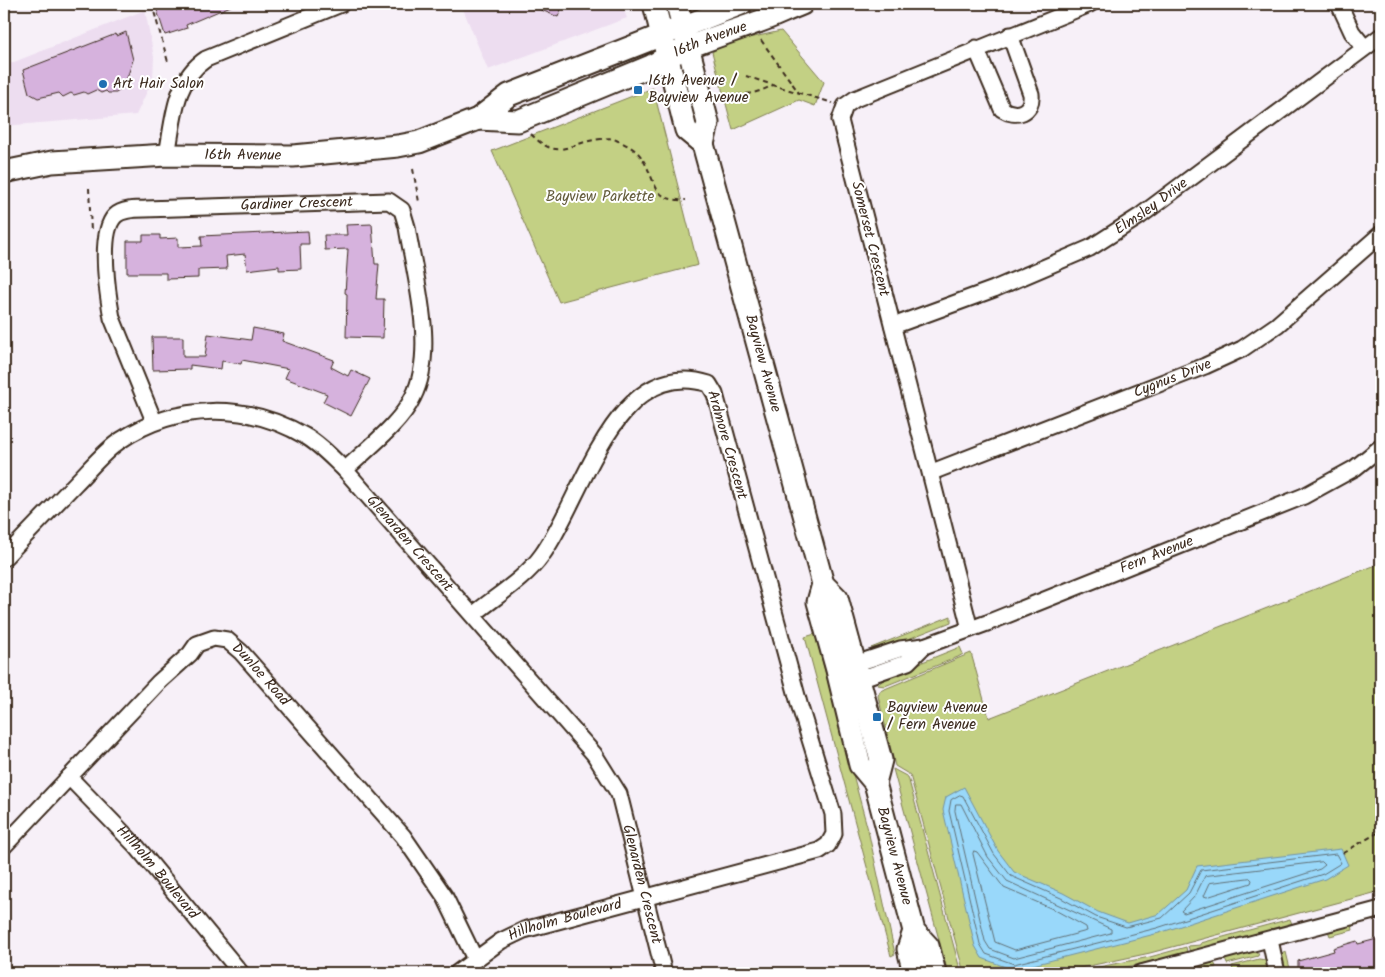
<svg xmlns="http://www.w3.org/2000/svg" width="1385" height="977" viewBox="0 0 1385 977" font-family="Kalam,sans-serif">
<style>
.built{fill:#edddf0}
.green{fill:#c3d084;stroke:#7f7d51}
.water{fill:#99d8fa;stroke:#7392a2}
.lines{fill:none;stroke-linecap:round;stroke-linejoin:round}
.shore{stroke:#617076;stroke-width:1}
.building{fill:#d6b2dd;stroke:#3b2a1e}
.street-casing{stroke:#3b2a1e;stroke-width:19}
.secondary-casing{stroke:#3b2a1e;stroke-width:25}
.path{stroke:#3b2a1e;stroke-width:2;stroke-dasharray:5 4;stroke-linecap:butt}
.street{stroke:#fff;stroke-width:15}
.secondary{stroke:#fff;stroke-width:21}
.poi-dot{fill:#1f6fb2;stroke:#fff;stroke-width:2}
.labels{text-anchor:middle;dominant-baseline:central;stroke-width:4;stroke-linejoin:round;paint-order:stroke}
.street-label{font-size:15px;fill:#3b2a1e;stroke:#fff}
.poi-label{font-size:15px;fill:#3b2a1e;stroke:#fff;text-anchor:start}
.park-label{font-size:15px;fill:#645c3d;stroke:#fff}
</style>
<rect width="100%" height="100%" fill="#f7f0f8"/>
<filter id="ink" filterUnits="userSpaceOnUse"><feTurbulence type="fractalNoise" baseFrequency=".02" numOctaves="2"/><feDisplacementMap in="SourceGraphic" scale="10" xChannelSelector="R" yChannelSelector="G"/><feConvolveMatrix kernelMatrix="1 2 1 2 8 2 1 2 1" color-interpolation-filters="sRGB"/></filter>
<g filter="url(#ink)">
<!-- built -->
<path class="built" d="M461,4H621L627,18L488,70Z
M145,10L154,57L153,79L136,115L4,126V66Z"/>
<!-- green -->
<path class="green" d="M781,31L824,82L815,106L799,100L733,130L712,52L738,36L754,37Z
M653,88L698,265L559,302L492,151Z
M1381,563V891L1150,953L1056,973H964L910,775L895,766L878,696L880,691L971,653L989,718Z
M951,616V622L888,647L871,648Z
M815,634L868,830L895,954L891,956L805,637Z
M960,647L963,654L958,657L885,686L877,685L890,675Z
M893,769L908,777L961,973H948Z
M1290,919L1292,924L1190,952L1188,946L1201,945V943Z
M1352,925L1353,930L1330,936L1328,931Z
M1186,947L1187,952C1148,963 1108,973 1068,973L1150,957Z
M1251,952L1259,953L1258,956L1227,964L1225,959Z
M1286,952L1291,973H1286L1281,955Z
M1259,959L1265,960L1269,973H1237L1236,971H1233L1232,966Z
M1214,962L1216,967L1188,973L1187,969Z"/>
<!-- water -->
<path class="water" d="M964,787L998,851L1014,872L1063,893L1098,912L1128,923L1159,914L1186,890L1197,866L1341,849L1348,865L1325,879L1159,933L1013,970L982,958L975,946L943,810L946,797Z"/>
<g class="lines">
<!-- shore -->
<path class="shore" d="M960,795L963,796L994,854L1011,876L1061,898L1096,917L1126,927L1162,918L1189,893L1201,870L1336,854L1341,863L1323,874L1157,928L1014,964L986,954L980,944L949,811L951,800Z
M956,804H961L988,857L1007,881L1111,929V933L1014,958L990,949L985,941L955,811Z
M974,851L977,852L1004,888L1055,910L1086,927L1087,931L1015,950L995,942L973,854Z
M1322,862L1325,865L1320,869L1184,913L1181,911L1195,896L1205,876Z
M1250,878L1252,880L1251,883L1207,897L1204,896L1210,883Z"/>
</g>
<!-- building -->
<path class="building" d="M165,4H232L233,5L186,25L187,28L165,35L156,7Z
M527,4H563L558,17Z
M126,32L133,60L124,87L116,93H108L106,91L101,93L96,90L87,94L84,92L74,95L71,93L63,97L59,93L38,98L29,93L23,70L116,34L117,36Z
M372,224L375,264H379L376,299H384L383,338L346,337L347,294L345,293L348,249L325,250L324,235H347L346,225Z
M308,231L309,244H300L301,269L279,270V266L247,270L245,254L226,256L227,269L198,270V278L166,279V273H127V241H143V235H160V239L178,238V247L202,246L201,236Z
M253,328L284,334L282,341L334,360L331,367L348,376L351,370L370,379L351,416L323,402L327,394L285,378L289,369L242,360L241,364L222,361L221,369L190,365V369L153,370L152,337H183V357H205L208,334L251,340Z
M1381,938V970L1370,973H1298V961L1334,951L1333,948L1357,941L1358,944Z"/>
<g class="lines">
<defs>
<g id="street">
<path d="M1339,4L1352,32L1364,47"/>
<path d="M976,48L1002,109C1016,118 1033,113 1031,94L1010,35"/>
<path d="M167,155C174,119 174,80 206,59L341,4"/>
<path id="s1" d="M893,326L994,289L1090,248L1140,216L1381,36"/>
<path id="s2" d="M154,421L112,318C108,296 98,233 115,216C122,209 136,209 145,209L389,201L402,210L407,227C415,278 437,350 413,397C401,423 366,450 345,470"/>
<path id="s3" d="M932,472L1205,366L1242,349L1277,325L1381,234"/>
<path id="s4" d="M4,558C27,534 51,509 75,484C90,469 104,451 121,440C177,403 247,402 305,436C320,444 332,458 345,470L594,754L619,794L664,973"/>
<path d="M970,629L840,120L845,106L855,99L1090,4"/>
<path id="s5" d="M846,667L900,649L924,646L987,623L1304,496L1355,468L1381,447"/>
<path d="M851,682L908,662L924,646"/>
<path id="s6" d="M69,777L137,847L241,973"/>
<path id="s7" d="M4,846L159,682L190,654L197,644L214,638L227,640L241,652L403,836L445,897L475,959"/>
<path d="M1270,940L1277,973"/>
<path id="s8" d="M457,973L501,941L524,930L819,851L828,845L834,834L833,814L800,707L715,394L709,384C615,354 583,499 542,555C525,579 496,596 473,615"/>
<path d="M1141,973L1381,909"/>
</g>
<g id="secondary">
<path d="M654,4L686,130L703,144"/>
<path id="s9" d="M677,4L708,123L703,144L823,584L837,598L881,760L875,783"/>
<path id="s10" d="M478,119L518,121L651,66C684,46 720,36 755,23C771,18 786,10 802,4"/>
<path id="s11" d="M4,172L52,162L167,155L293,156L398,146L419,142L478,119L509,95L741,4"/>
<path id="s12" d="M823,584L818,602L837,670L860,765L875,783L914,931L928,946L935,973"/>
<path d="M914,931L908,949L914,973"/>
</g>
</defs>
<!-- street casing -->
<use href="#street" class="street-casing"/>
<!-- secondary casing -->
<use href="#secondary" class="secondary-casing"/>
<!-- path -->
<path class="path" d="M152,4L168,62
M761,40L799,93
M746,76L773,85
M719,94C739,96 755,95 773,85L833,103
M531,134C559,163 568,142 601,139C606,139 611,137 616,140C626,144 638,150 643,160C657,182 652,202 686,200
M413,169L419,202
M89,188L91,232
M1343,853L1381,831"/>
<!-- street -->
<use href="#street" class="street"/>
<!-- secondary -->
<use href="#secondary" class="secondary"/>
</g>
</g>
<!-- markers -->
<g class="poi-dot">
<circle cx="103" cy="84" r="5"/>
<rect x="633" y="85" width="10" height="10" rx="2.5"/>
<rect x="872" y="712" width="10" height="10" rx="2.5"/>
</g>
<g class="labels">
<!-- street labels -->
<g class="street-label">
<text stroke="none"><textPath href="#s10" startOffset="249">16th Avenue</textPath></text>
<text stroke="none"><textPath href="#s11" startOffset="240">16th Avenue</textPath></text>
<text stroke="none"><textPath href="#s2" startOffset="399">Gardiner Crescent</textPath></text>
<text stroke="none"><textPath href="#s1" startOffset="286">Elmsley Drive</textPath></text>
<text transform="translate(870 239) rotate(76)">Somerset Crescent</text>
<text stroke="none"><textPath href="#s9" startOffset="372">Bayview Avenue</textPath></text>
<text stroke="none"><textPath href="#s3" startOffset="258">Cygnus Drive</textPath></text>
<text transform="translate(727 445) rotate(74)">Ardmore Crescent</text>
<text stroke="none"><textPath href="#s4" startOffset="511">Glenarden Crescent</textPath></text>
<text stroke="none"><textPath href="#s5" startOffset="331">Fern Avenue</textPath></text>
<text stroke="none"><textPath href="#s7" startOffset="359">Dunloe Road</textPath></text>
<text stroke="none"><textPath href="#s12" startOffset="286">Bayview Avenue</textPath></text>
<text stroke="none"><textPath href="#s6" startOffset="130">Hillholm Boulevard</textPath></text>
<text stroke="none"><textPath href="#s4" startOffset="931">Glenarden Crescent</textPath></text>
<text stroke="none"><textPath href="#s8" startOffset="122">Hillholm Boulevard</textPath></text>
</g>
<!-- poi labels -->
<g class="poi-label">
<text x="648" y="81">16th Avenue /<tspan x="648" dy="17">Bayview Avenue</tspan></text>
<text x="113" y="84">Art Hair Salon</text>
<text x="887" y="708">Bayview Avenue<tspan x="887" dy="17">/ Fern Avenue</tspan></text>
</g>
<!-- park labels -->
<g class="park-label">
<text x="600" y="197">Bayview Parkette</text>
</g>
</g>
<!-- margin -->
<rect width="1385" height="977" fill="none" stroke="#fff" stroke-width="20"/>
<rect x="10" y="10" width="1365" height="957" fill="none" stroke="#3b2a1e" stroke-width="2" filter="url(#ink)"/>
</svg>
